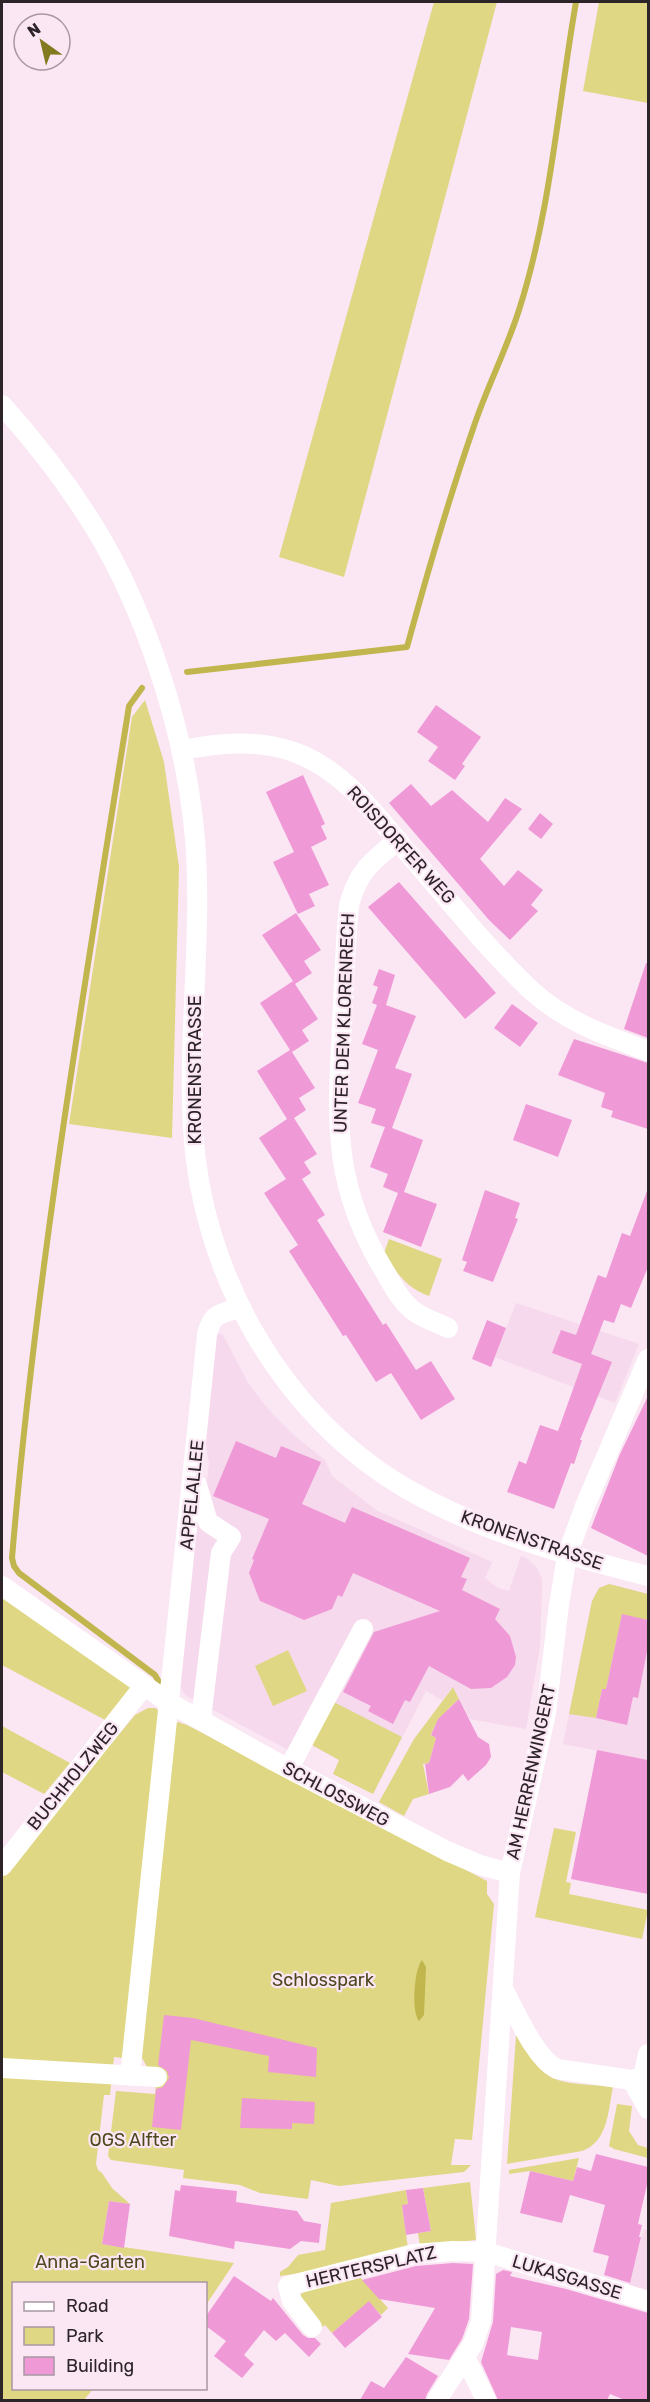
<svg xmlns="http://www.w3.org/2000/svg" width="650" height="2402" viewBox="0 0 650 2402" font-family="Rubik,sans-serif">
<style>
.built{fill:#f6d9ec}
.green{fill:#dfd783}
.water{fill:#c1b64e}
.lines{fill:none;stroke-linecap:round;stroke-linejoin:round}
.stream{stroke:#c1b64e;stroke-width:6}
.building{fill:#ef9ad7;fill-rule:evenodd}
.minor{stroke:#fff;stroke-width:20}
.labels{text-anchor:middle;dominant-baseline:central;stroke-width:4.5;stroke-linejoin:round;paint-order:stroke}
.street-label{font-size:18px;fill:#2c2429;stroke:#fbe6f4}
.park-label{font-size:18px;fill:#4c481d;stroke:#fbe6f4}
</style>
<rect width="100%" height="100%" fill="#fbe6f4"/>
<!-- built -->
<path class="built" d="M516,1303L639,1344L615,1403L495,1357Z
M216,1333L223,1335L248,1383L269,1410L296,1437L325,1460L332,1476L376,1510L492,1562L485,1578L498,1588L509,1591L521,1556L529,1560L537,1568L542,1579V1589L540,1646L526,1729L470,1719L453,1687L442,1700L426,1691L373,1794L333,1774L339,1760L304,1741L292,1752L185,1695L180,1687L196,1521L205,1497L209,1464L204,1431Z
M609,1584L648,1594V1760L563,1744L592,1601L599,1588Z
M644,2229L648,2230V2290L629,2285Z"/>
<!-- green -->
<path class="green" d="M434,2H497L344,577L279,557Z
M599,2H648V103L583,91Z
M145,700L164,762L179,867L172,1138L69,1124L132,717Z
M389,1239L442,1259L429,1296C406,1288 396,1272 384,1253Z
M609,1584L648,1594V1620L622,1615L606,1689H602L596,1718L569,1714L592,1601L599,1588Z
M2,1596L133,1689L107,1721L2,1665Z
M288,1650L307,1691L273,1706L255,1666Z
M453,1687L459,1699L447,1710L451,1720L435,1725L431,1735L436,1738L429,1763L423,1764L429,1794L413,1799L404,1816L379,1802L414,1739Z
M326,1698L402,1737L373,1794L333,1774L339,1760L303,1740Z
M148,1708H155L160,1711L125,2058L114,2057L110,2095H104L96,2164L98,2170L102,2173L112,2188L130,2204L109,2201L102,2244L234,2263L206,2305V2284H14V2388L93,2389L84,2400H2V1876L135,1715Z
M178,1722L187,1725L487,1881V1894L494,1904L472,2140L455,2139L451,2165H471L464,2172L339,2186L311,2180L308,2199L260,2193L240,2185L183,2178L184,2170L111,2160L108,2156L116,2091L155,2094L158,2072L147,2067L141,2056L175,1724Z
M2,1726L70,1763L44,1794L2,1772Z
M554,1828L576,1832L566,1882L571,1883L569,1894L648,1910L642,1939L535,1917Z
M519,2035C544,2089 560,2081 613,2087C608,2111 608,2142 582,2151L507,2164L516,2036Z
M617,2104L632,2106L629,2131L638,2145L648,2148V2158L614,2149L609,2146Z
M579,2158L573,2181L530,2171L509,2174V2170Z
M470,2182L476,2240L420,2246L418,2233L431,2231L423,2188Z
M406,2190L408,2204L402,2206L408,2248L342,2267L280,2276V2272L288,2267L298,2255L325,2250L331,2203Z
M359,2276L388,2308L381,2315L369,2302L332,2333L325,2325L318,2330L305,2314L300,2295L303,2292Z"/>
<!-- water -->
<path class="water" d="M422,1960L426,1967L424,2015L419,2021C411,2012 414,1969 422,1960Z"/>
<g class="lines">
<!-- stream -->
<path class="stream" d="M187,672L407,647C427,574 448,501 473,429C486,389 506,351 519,310C551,210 558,105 576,2
M142,688L129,706C84,989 36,1272 12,1558L14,1566L19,1573L155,1675L159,1682"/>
</g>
<!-- building -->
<path class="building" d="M436,705L481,737L462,764L465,766L455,780L428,761L438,747L417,732Z
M303,775L325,824L321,826L327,839L311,847L329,885L309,894L315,906L298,914L273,862L294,852L266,792Z
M411,784L431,806L452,790L488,822L505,798L522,809L480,859L504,886L518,870L543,890L531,905L538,911L510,940L489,920L389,803Z
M540,813L553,824L541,839L528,829Z
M399,882L496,993L465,1019L368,907Z
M296,913L321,950L304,961L312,973L295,984L318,1019L302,1030L309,1041L292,1052L315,1088L299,1098L306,1110L294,1118L317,1154L304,1162L311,1173L302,1179L325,1215L317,1220L383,1325L386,1323L416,1370L431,1361L455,1399L421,1420L391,1373L376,1382L346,1335L343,1336L289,1251L298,1245L264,1193L286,1179L259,1138L287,1119L257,1071L290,1050L260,1003L293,981L262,935Z
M646,963L648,964V1038L624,1029Z
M379,969L395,975L386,1005L416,1016L395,1068L412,1074L392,1128L423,1140L404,1192L437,1204L421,1247L383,1232L398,1193L383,1187L388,1174L370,1167L385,1127L371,1123L376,1109L358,1103L378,1050L362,1044L377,1005L372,1003L378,987L373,985Z
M512,1004L538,1023L520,1047L494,1028Z
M574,1039L648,1063V1129L611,1117L613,1111L601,1107L605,1093L558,1075Z
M526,1104L572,1120L558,1157L513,1140Z
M485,1190L520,1203L515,1218L518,1219L493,1282L463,1271L467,1262L462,1260Z
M647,1191L648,1192V1267L631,1308L621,1304L614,1323L604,1320L591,1354L612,1362L580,1440H582L574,1464L571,1463L554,1509L507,1492L519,1461L526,1464L540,1425L558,1431L582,1364L552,1353L561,1330L576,1335L598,1275L606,1278L622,1233L630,1236Z
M487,1320L506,1328L491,1367L472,1359Z
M648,1396V1556L591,1528L620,1454Z
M236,1441L276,1458L281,1446L321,1462L302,1504L345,1523L352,1507L470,1558L461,1577L467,1579L462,1590L500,1609L495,1619L510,1636L516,1657L515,1665L507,1677L491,1688L471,1689L429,1666L410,1702L405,1700L393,1724L368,1711L371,1706L343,1692L374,1632L440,1611L353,1573L342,1597L338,1595L332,1609L304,1620L260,1601L249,1573L254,1560L252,1559L269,1519L213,1496Z
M622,1614L648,1620V1646L638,1698L633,1697L627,1725L596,1718L602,1689H606Z
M459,1699L478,1737L489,1744L491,1757L486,1765L468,1781L463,1774L450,1787L429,1794L425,1764L429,1763L436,1738L431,1735L438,1719Z
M597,1750L648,1760V1894L571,1879Z
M164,2015L193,2018L317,2048L316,2077L268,2072L269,2056L191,2040L181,2130L152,2127L156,2089L163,2087L169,2078L167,2071L158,2065Z
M242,2098L315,2102L314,2124L292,2123V2129L240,2128Z
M596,2154L648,2167V2180L638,2224L642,2225L639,2237H641L630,2283L604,2275L609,2256L593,2252L605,2205L570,2195L562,2223L520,2213L530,2171L573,2181L577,2167L591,2171Z
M181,2185L237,2191L236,2202L297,2211L304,2221L321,2224L319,2243L301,2241L290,2249L235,2241L234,2249L169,2236L175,2190L180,2191Z
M423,2188L431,2231L406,2235L402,2205L408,2204L406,2190Z
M109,2201L130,2204L124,2248L102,2244Z
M453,2263L473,2264L469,2319L462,2339L449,2360L408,2354L435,2308L379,2299L362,2280L416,2266Z
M503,2270L512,2272L510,2276L566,2289L648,2313V2400H625L610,2394L607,2400H498L481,2362L493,2322L496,2274ZM511,2327L542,2332L538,2360L507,2355Z
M234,2276L271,2301L273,2298L303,2335L308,2338H315L321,2344L309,2357L285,2333L276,2341L264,2330L244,2355L254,2364L242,2378L214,2356L226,2341L206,2326V2316Z
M369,2301L382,2317L345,2348L332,2333Z
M406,2357L438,2376L427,2394L425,2400H360L371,2381L384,2388Z"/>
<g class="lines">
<!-- minor -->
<path class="minor" d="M2,405C36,443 68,484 95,528C145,610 182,724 193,819C205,922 187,1026 193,1129C201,1272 281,1416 407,1489C482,1532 565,1555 648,1576
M182,750C219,743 258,739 294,752C344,770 375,814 408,853C448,899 487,949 532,991C566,1022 607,1036 648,1051
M398,840C372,861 357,872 349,906C345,945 344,985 342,1025C337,1122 332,1185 385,1272C393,1286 402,1303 415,1312C425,1319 438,1323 448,1328
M197,1485L208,1522L231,1537L221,1553L201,1719
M2,1586L168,1702L274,1761L447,1851L480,1865L510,1873
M289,1768L363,1629
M2,1866L144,1686
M503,1989C516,2012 534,2057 557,2069L632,2080L648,2075
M2,2068L157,2077
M130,2076L207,1335C212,1312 220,1315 240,1307
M643,2077L648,2054
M632,2080L648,2109
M312,2327L292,2301L288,2286L414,2254L453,2251L486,2252L648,2301
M465,2357L486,2400
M437,2400L473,2344L481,2321L510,1873L546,1713L559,1605L567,1556L585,1506L648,1359"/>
</g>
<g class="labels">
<!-- street labels -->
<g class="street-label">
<text transform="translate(401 845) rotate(48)">ROISDORFER WEG</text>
<text transform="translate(344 1023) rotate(-88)">UNTER DEM KLORENRECH</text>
<text transform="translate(195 1070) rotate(-90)">KRONENSTRASSE</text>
<text transform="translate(192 1495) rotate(-84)">APPELALLEE</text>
<text transform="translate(532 1540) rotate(19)">KRONENSTRASSE</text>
<text transform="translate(531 1772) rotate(-78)">AM HERRENWINGERT</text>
<text transform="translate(73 1776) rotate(-51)">BUCHHOLZWEG</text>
<text transform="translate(336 1794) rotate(28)">SCHLOSSWEG</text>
<text transform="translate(371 2267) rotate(-13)">HERTERSPLATZ</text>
<text transform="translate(567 2277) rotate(17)">LUKASGASSE</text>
</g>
<!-- park labels -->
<g class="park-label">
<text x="323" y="1980">Schlosspark</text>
<text x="133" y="2140">OGS Alfter</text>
<text x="90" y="2262">Anna-Garten</text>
</g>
</g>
<!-- border -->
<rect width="650" height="2402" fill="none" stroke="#2c2429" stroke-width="6"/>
<!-- legend -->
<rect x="12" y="2282" width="195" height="108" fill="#fbe6f4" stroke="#a898a3" stroke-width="1.5"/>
<rect x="24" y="2302" width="30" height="9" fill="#ffffff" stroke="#a898a3" stroke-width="1.5"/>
<text x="66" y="2312" font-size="18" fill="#2c2429">Road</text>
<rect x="24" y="2327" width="30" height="18" fill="#dfd783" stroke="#a898a3" stroke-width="1.5"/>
<text x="66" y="2342" font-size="18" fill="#2c2429">Park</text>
<rect x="24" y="2357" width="30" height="18" fill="#ef9ad7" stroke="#a898a3" stroke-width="1.5"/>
<text x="66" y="2372" font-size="18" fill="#2c2429">Building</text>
<!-- north arrow -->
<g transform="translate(42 42) rotate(326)"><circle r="28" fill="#fbe6f4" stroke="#a898a3" stroke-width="1.5"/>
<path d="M0-4.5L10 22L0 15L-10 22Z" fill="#837a1f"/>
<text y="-9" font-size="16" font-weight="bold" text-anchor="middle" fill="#2c2429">N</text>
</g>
</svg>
